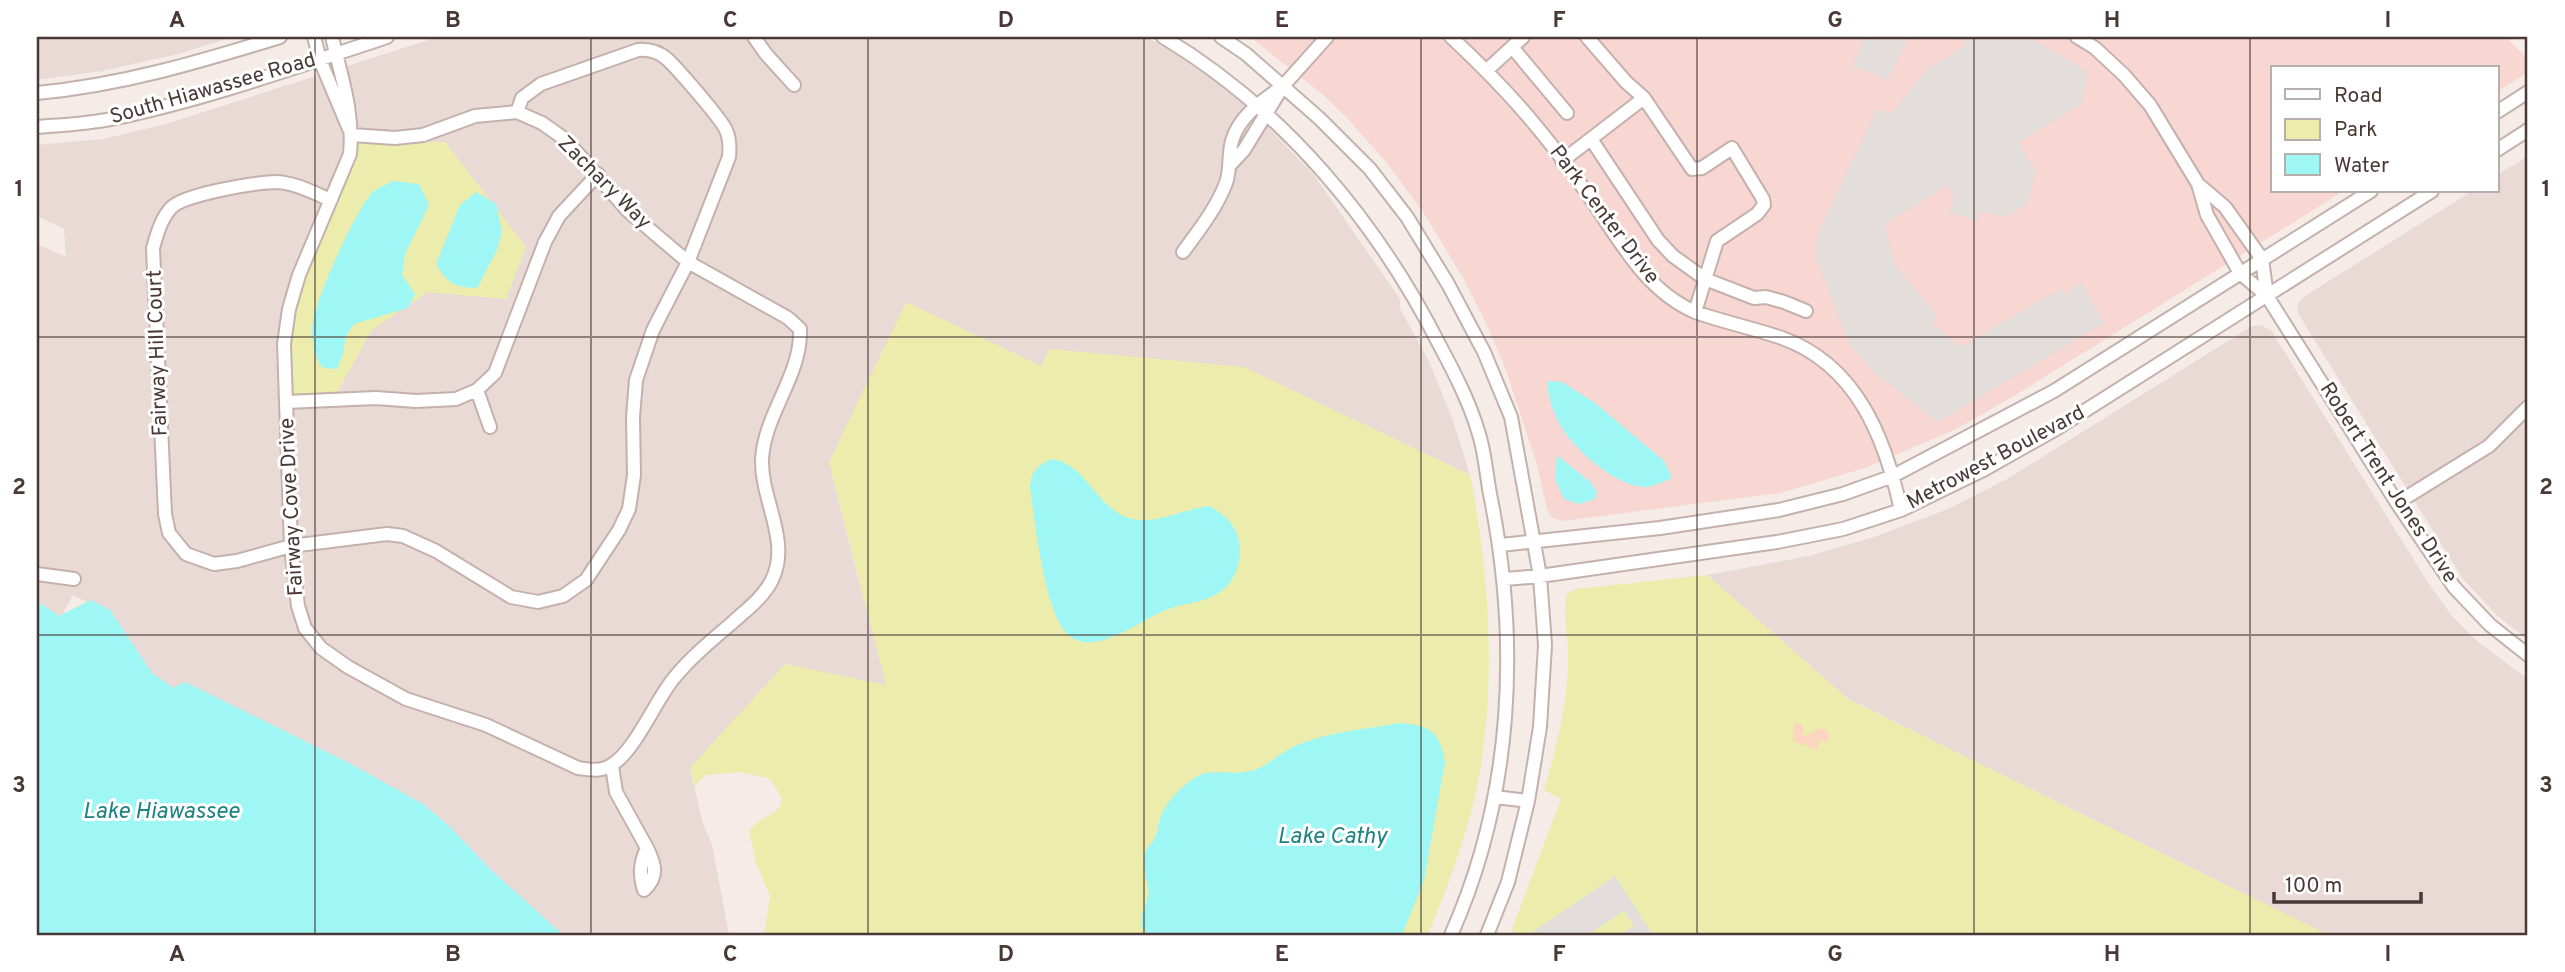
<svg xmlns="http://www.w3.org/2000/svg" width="2565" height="972" viewBox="0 0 2565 972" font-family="Overpass,sans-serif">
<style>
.residential{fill:#e9dad5}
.commercial{fill:#f8d6d1}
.green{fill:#ecedac}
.sand{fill:#fcd5c0}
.parking{fill:#e3dddc}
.water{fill:#9ef7f4}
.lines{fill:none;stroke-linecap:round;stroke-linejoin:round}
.minor-casing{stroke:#c4b1ac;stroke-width:16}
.minor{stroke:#fff;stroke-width:12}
.grid{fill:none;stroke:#493835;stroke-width:2;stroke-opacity:0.55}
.labels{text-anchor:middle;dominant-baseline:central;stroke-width:6;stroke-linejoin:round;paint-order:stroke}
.street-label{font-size:21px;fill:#493835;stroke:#fff}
.water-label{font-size:23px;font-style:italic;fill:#1d8280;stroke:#fff}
.neatline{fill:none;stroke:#493835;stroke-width:2.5}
.grid-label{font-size:23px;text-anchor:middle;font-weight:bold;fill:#493835}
</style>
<rect width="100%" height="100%" fill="#f5ebe7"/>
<!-- residential -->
<path class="residential" d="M37,37H232L178,54L102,71L37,80Z
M438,37H1145L1212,69L1314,175L1400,299V309L1428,359L1452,418L1470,475L1359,422L1041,367L952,324L831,458L832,475L868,615L884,649L888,689L690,768L703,824L712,844L729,935H149L89,603L73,595L37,660V244L66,257L64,229L37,216V145L103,139L166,124Z
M2528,156V640L2498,616L2463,579L2299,315L2297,308L2299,302L2305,296L2472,191H2497V175Z
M2260,325L2271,330L2427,581L2451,615L2478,642L2528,679V935H2328L1848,699L1707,575L1809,556L1874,537L1948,509L2007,479L2252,326Z"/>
<!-- commercial -->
<path class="commercial" d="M1250,37H2505L2528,59V72L2497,92V68H2273V191H2343L2315,209L2014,396L1956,429L1865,468L1780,493L1562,521L1551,517L1547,509L1536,461L1522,419L1504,364L1484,319L1462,276L1425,215L1387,163L1347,118L1321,93Z"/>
<!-- green -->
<path class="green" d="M361,141L445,142L526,247L506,299L428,292L371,331L338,391L294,395L285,338L321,209Z
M906,302L1041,366L1050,349L1244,367L1470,475C1489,572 1496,674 1480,772C1470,828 1449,883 1428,935H764L770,896L756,863L749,831C764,810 801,815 768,778L740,772L706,775L695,786L690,768L785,664L886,685L829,462Z
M1707,575L1848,699L2328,935H1515L1512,929L1561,799L1544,790C1556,748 1568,704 1568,660C1569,638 1562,616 1567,594L1576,589Z"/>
<!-- sand -->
<path class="sand" d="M1797,723L1803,726V735H1807L1822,728L1826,730L1830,739L1825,742L1820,741L1817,750L1793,741V726Z"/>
<!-- parking -->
<path class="parking" d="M1865,37H1909L1887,80L1852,66Z
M1964,37H2028L2087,71L2082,103L2018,143L2036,172L2027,204L2005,217L1981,211L1978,221L1948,212L1954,198L1948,185L1885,224L1894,264L1937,315L1932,324L1961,347L2060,289L2065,294L2081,282L2104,323L1938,422L1877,375L1850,346L1816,258L1817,235L1877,109L1892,113L1926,70L1966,45Z
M1615,876L1653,935H1621L1634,926L1624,911L1587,935H1528Z"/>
<!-- water -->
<path class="water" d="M393,181L419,184L429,205L405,254L402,275L415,294L408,308L354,324L346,336L343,354L337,369L323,368C314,357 312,343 312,328C313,303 354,215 370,195C375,188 386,185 393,181Z
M476,192L496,204L502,232L497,250L477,288C454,287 448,284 436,264L460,205Z
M1547,381L1562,382L1595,403L1664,461L1672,478C1664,481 1653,487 1645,487C1616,487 1572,448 1559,423C1552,410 1548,396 1547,381Z
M1557,455L1590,482L1597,492L1595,499L1579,504L1564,499L1555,479Z
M1052,459C1090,464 1099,520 1142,520C1164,521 1188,508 1210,506C1221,513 1231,520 1236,532C1245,553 1238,582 1217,594C1202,603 1183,603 1166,610C1140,620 1095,658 1068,635C1045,615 1034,519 1030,486C1032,471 1037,465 1052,459Z
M91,600L110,610L152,673L173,688L185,682L349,763L423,804L450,827L491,870L563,935H37V601L59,616Z
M1400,723C1430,725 1440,732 1445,762L1424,880L1402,935H1149C1130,920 1152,904 1148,886C1146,876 1141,866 1144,855C1146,848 1153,843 1155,837C1158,831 1158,823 1161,816C1167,800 1189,777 1206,773C1224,770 1240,777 1259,768C1272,762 1283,751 1295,746C1327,732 1366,729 1400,723Z"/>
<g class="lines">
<defs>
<path id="minor" d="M314,37L320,60L349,129
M332,37C341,76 354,112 350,154L299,275L289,309L284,344L291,546L298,606L305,628L321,648L348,667L406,699L486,725L578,768C591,770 602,772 613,764C636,749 655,701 674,678C691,657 712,640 732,623C746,610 763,598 772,580C791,541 761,500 762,460C764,414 802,375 800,329L788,318L688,262L628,211L566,140L542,123L517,112L475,116L423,135L395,138L352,135
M754,37L766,54L794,85
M1163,37C1283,109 1376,220 1439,344C1454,372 1469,401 1478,431C1485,451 1486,473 1490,494C1520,642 1513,796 1451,935
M1221,37L1246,54L1320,119L1370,169L1407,217L1448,284L1484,352L1511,417L1540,576L1545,645L1540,727L1528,801L1508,882L1487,935
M1451,37C1481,65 1510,94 1536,126C1558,152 1578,180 1597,208C1624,248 1649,292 1695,312C1723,322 1753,328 1782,338C1857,365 1885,438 1901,510
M1587,37L1626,82L1644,98
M2077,37L2095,48L2124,75L2150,105L2198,184L2207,215L2240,273L2267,296L2397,503L2454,587L2490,625L2528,655
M1512,47L1567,113
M1486,71L1523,37
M37,93C122,85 199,62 280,37
M2497,112L2528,92
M37,127C61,125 87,124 111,119C204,100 296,67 387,37
M1591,139L1658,240L1673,256L1705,279L1754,298L1766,297L1784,302L1806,311
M2497,150L2528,130
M1562,161L1644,98L1692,169L1702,168L1732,148L1763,199L1764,205L1757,214L1717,241L1695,312
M1231,164L1244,150L1283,86L1327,37
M2198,184L2225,207L2262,259L2267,296
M331,200C314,193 294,182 275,182C254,183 184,194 171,208C161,219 157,234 153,248L165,514L169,533L186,554L214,564L237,561L291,546L387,534L403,536L436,551L511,597L538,602L563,596L586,580L619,530L629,509L634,475L633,417L636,380L653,330L688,262L729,157C730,147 730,139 726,130C722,120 677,68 667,59C658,51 649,49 638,50L541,84L522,98L517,112
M1183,252C1199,230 1216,209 1226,183C1231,169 1228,155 1232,141C1239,116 1263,100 1283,86
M477,390L490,427
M286,402L376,398L416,401L456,399L477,390L495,373L545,242L559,216L598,174
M2397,503L2489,446L2528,407
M1501,545L1660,528L1779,510L1843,494L1893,476L2054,391L2371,191
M37,574L74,579
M1505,579L1540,576L1777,542L1843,529L1901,510L1985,469L2056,429L2432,191
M612,766L616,792L647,848C640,863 639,874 644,890C659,876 655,864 647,848
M1495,797L1528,801"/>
</defs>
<!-- minor casing -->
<use href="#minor" class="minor-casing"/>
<!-- minor -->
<use href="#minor" class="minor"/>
</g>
<!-- grid -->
<path class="grid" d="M315,37V935M591,37V935M868,37V935M1144,37V935M1421,37V935M1697,37V935M1974,37V935M2250,37V935M37,337H2528M37,635H2528"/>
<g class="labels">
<!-- street labels -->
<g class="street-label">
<text transform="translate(213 89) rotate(-16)">South Hiawassee Road</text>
<text transform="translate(604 183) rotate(45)">Zachary Way</text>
<text transform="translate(1604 215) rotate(53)">Park Center Drive</text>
<text transform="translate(158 353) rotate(-92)">Fairway Hill Court</text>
<text transform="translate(1996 458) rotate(-28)">Metrowest Boulevard</text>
<text transform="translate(2388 483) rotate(57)">Robert Trent Jones Drive</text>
<text transform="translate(292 507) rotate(-93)">Fairway Cove Drive</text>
</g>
<!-- water labels -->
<g class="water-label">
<text x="161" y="812">Lake Hiawassee</text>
<text x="1332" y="837">Lake Cathy</text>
</g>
</g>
<!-- border -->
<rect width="2565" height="972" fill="none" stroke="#ffffff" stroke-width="77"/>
<!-- legend -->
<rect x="2271" y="66" width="228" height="126" fill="#ffffff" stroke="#b6afae" stroke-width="2"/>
<rect x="2285" y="89" width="35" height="10" fill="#ffffff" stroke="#b6afae" stroke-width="2"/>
<text x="2334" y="102" font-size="21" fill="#493835">Road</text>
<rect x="2285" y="119" width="35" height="21" fill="#ecedac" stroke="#b6afae" stroke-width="2"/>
<text x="2334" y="136" font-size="21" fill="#493835">Park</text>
<rect x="2285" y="154" width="35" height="21" fill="#9ef7f4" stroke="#b6afae" stroke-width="2"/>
<text x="2334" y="172" font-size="21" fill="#493835">Water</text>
<!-- scale -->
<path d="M2274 892v10h147v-10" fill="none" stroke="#493835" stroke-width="3.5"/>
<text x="2285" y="892" font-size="21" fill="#493835" stroke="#ffffff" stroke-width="5" paint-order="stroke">100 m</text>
<rect x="38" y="38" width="2488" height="896" class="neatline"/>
<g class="grid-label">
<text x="177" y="27">A</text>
<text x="453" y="27">B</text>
<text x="730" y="27">C</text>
<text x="1006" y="27">D</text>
<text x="1282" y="27">E</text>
<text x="1559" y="27">F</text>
<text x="1835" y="27">G</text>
<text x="2112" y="27">H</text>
<text x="2388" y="27">I</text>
<text x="19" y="196">1</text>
<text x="2546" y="196">1</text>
<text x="19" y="494">2</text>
<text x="2546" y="494">2</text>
<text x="19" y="792">3</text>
<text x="2546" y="792">3</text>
<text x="177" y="961">A</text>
<text x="453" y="961">B</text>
<text x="730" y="961">C</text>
<text x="1006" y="961">D</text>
<text x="1282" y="961">E</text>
<text x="1559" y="961">F</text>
<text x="1835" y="961">G</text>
<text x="2112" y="961">H</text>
<text x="2388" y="961">I</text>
</g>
</svg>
